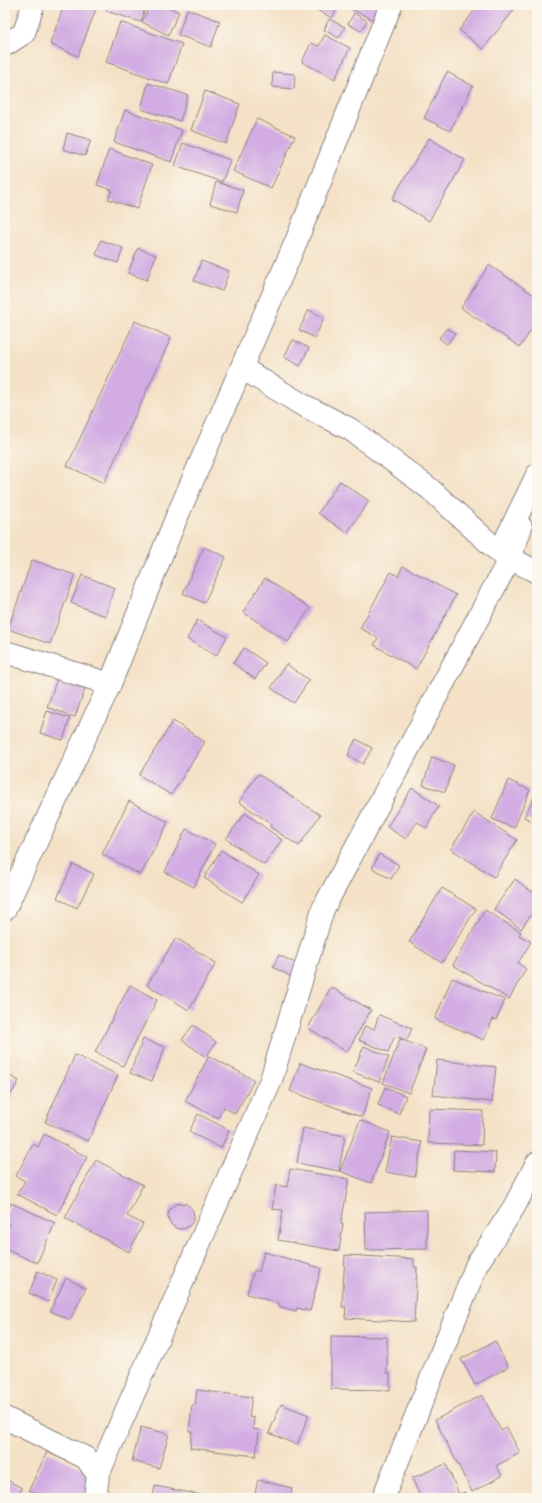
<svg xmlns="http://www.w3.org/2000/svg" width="542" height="1503" viewBox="0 0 542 1503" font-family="'Comic Neue',sans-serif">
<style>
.building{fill:#d2ace3}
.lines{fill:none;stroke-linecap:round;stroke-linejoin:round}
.minor-casing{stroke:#8b8280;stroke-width:24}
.minor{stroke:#fff;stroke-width:22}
</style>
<rect width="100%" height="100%" fill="#fbf7ec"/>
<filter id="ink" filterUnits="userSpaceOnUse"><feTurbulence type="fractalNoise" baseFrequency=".025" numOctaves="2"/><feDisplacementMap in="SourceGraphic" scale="8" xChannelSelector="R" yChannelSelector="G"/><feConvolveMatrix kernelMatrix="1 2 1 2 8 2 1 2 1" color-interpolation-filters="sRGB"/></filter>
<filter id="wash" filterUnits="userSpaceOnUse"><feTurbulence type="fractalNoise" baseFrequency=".012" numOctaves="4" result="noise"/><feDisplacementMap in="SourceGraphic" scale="16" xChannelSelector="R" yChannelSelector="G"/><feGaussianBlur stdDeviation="0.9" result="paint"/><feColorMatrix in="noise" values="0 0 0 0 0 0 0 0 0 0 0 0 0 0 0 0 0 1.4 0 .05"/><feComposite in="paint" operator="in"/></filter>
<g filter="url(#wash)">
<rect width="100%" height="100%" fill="#f4e1c6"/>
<g id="blocks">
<!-- building -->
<path class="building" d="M64,5H86L96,9L78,56L50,44Z
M107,5H146L141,22L106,11Z
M150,5H165L179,12L168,35L142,22Z
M307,5H339L332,18Z
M351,5H381L374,20L349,8Z
M479,5L517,6L483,49L459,30Z
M187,9L220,21L211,47L178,35Z
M354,13L367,21L361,31L348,24Z
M329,19L345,27L339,38L324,30Z
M120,22L182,44L168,84L106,62Z
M325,35L350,48L335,79L302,62L311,43L319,46Z
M273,72L295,74L294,89L272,87Z
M447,72L473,86L450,131L424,118Z
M148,83L188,95L180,121L141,109Z
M205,91L240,104L226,144L191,130Z
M125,110L182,130L171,162L114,142Z
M257,119L295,136L271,188L233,171Z
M67,133L91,140L85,156L63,149Z
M429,138L465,160L429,221L392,199Z
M183,143L230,160L222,182L175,166Z
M109,149L152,165L137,209L108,199L112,190L97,185Z
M216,182L243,190L237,212L210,204Z
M101,240L123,248L118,263L96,255Z
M138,248L156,255L147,280L128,273Z
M201,261L229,271L222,291L194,281Z
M489,265L537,297V321L520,347L461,308Z
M309,310L324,318L315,338L299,330Z
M135,321L171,338L104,483L67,466Z
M447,328L455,333L447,344L439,338Z
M293,340L309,348L300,366L284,357Z
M340,481L369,501L347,533L318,513Z
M204,547L226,557L204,603L183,593Z
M32,560L75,575L50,644L8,629Z
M403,566L456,595L416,669L374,645L378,638L360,628L391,572L398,576Z
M82,575L115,588L105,616L71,603Z
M265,578L310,608L288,642L243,612Z
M197,620L227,637L216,656L187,639Z
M244,648L266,663L255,679L233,663Z
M286,664L309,680L294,703L271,688Z
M57,679L85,689L75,717L47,707Z
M47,711L70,718L63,740L40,733Z
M173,721L205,742L171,795L139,775Z
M356,739L372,748L363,764L348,755Z
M432,757L454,765L445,792L423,785Z
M258,774L320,815L299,846L270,827L272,824L239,802Z
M508,780L530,790L514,828L492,819Z
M412,788L439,806L426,828L417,822L406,839L387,827Z
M537,791V824L524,817Z
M129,801L168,822L141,875L102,854Z
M474,812L517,840L494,877L451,849Z
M245,813L282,840L264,865L226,839Z
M186,829L215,844L194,887L165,872Z
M221,850L259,875L242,902L204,878Z
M379,854L399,865L391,879L372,868Z
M73,864L94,874L77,908L57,898Z
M515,879L532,892L534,889L537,891V906L521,929L494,909Z
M442,888L476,909L442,963L409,942Z
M485,910L521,932L519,935L531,942L518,963L526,969L509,999L453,965Z
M176,938L216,963L189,1010L147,985Z
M279,955L299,965L292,977L273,967Z
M452,978L505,1000L496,1020L493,1019L484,1040L435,1019Z
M130,985L157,1000L123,1066L95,1052Z
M331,987L371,1010L347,1052L308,1028Z
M379,1015L412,1028L407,1040L395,1036L388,1052L359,1040L365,1026L374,1029Z
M193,1025L216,1042L206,1057L182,1040Z
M143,1039L165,1047L152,1081L130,1073Z
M400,1039L426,1049L409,1093L383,1083Z
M364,1046L389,1057L379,1082L353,1072Z
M75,1055L118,1075L88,1141L45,1122Z
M209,1056L254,1080L235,1114L224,1107L218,1118L185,1101Z
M437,1060L496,1067L492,1102L433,1095Z
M300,1063L372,1088L362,1117L290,1091Z
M5,1073L19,1081L7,1101L5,1100Z
M385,1087L406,1096L399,1114L378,1105Z
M429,1109L483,1111L482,1145L428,1143Z
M198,1114L229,1130L221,1148L189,1132Z
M360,1120L390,1132L371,1183L340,1171Z
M303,1128L345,1136L339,1171L297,1163Z
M44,1134L87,1157L57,1215L17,1194L25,1181L16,1176L33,1144L38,1147Z
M392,1137L422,1142L415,1177L385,1172Z
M454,1150L496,1152L495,1172L453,1170Z
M96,1160L143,1185L127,1216L143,1224L129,1252L65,1218Z
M290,1169L349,1179L341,1224H343L339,1251L278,1240L283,1210L272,1209L276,1185L287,1187Z
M11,1203L55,1223L37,1263L5,1249V1234L9,1224L5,1223V1216Z
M168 1216a13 13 0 1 1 26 0a13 13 0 1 1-26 0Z
M427,1210V1249L366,1250L365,1212Z
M264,1252L321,1268L310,1311L297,1308L296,1311L278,1306L279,1303L247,1294L254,1270L259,1272Z
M345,1255L414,1259V1267H417L414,1322L345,1318L346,1307H342Z
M38,1271L57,1280L48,1302L29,1293Z
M66,1278L86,1288L70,1320L50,1311Z
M331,1336L387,1337V1373H390V1390L331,1389Z
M495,1341L508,1367L475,1385L461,1359Z
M197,1390L252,1397L249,1417L254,1418L253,1429L259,1430L256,1456L190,1448L192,1431H189L192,1405H195Z
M482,1395L501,1431L507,1428L520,1453L496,1466L502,1476L472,1492L435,1420Z
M281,1404L309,1415L297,1445L269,1433Z
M141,1427L169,1434L159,1468L132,1461Z
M47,1452L95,1474L84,1498H47L29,1490Z
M446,1464L459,1494L465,1492L467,1498H421L412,1478Z
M5,1479L22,1488L17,1498H5Z
M258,1480L292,1488L290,1498H254Z
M155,1486L212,1497V1498H153Z"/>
</g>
</g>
<g filter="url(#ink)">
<use href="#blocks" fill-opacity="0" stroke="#8b8280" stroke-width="1"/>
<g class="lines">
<defs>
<path id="minor" d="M5,45L24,33L33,5
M242,368L301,404L350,429L430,489L500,553L537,572
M507,537L537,475
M5,652L110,684
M5,909L110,684L175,521L295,244L391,5
M5,1418L86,1458L98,1475L95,1498
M98,1475L271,1080L323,909L510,558L521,527
M383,1498L477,1264L514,1207L537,1163"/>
</defs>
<!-- minor casing -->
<use href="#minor" class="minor-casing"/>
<!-- minor -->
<use href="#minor" class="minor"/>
</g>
</g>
<!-- margin -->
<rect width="542" height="1503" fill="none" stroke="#fbf7ec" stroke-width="20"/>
</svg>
